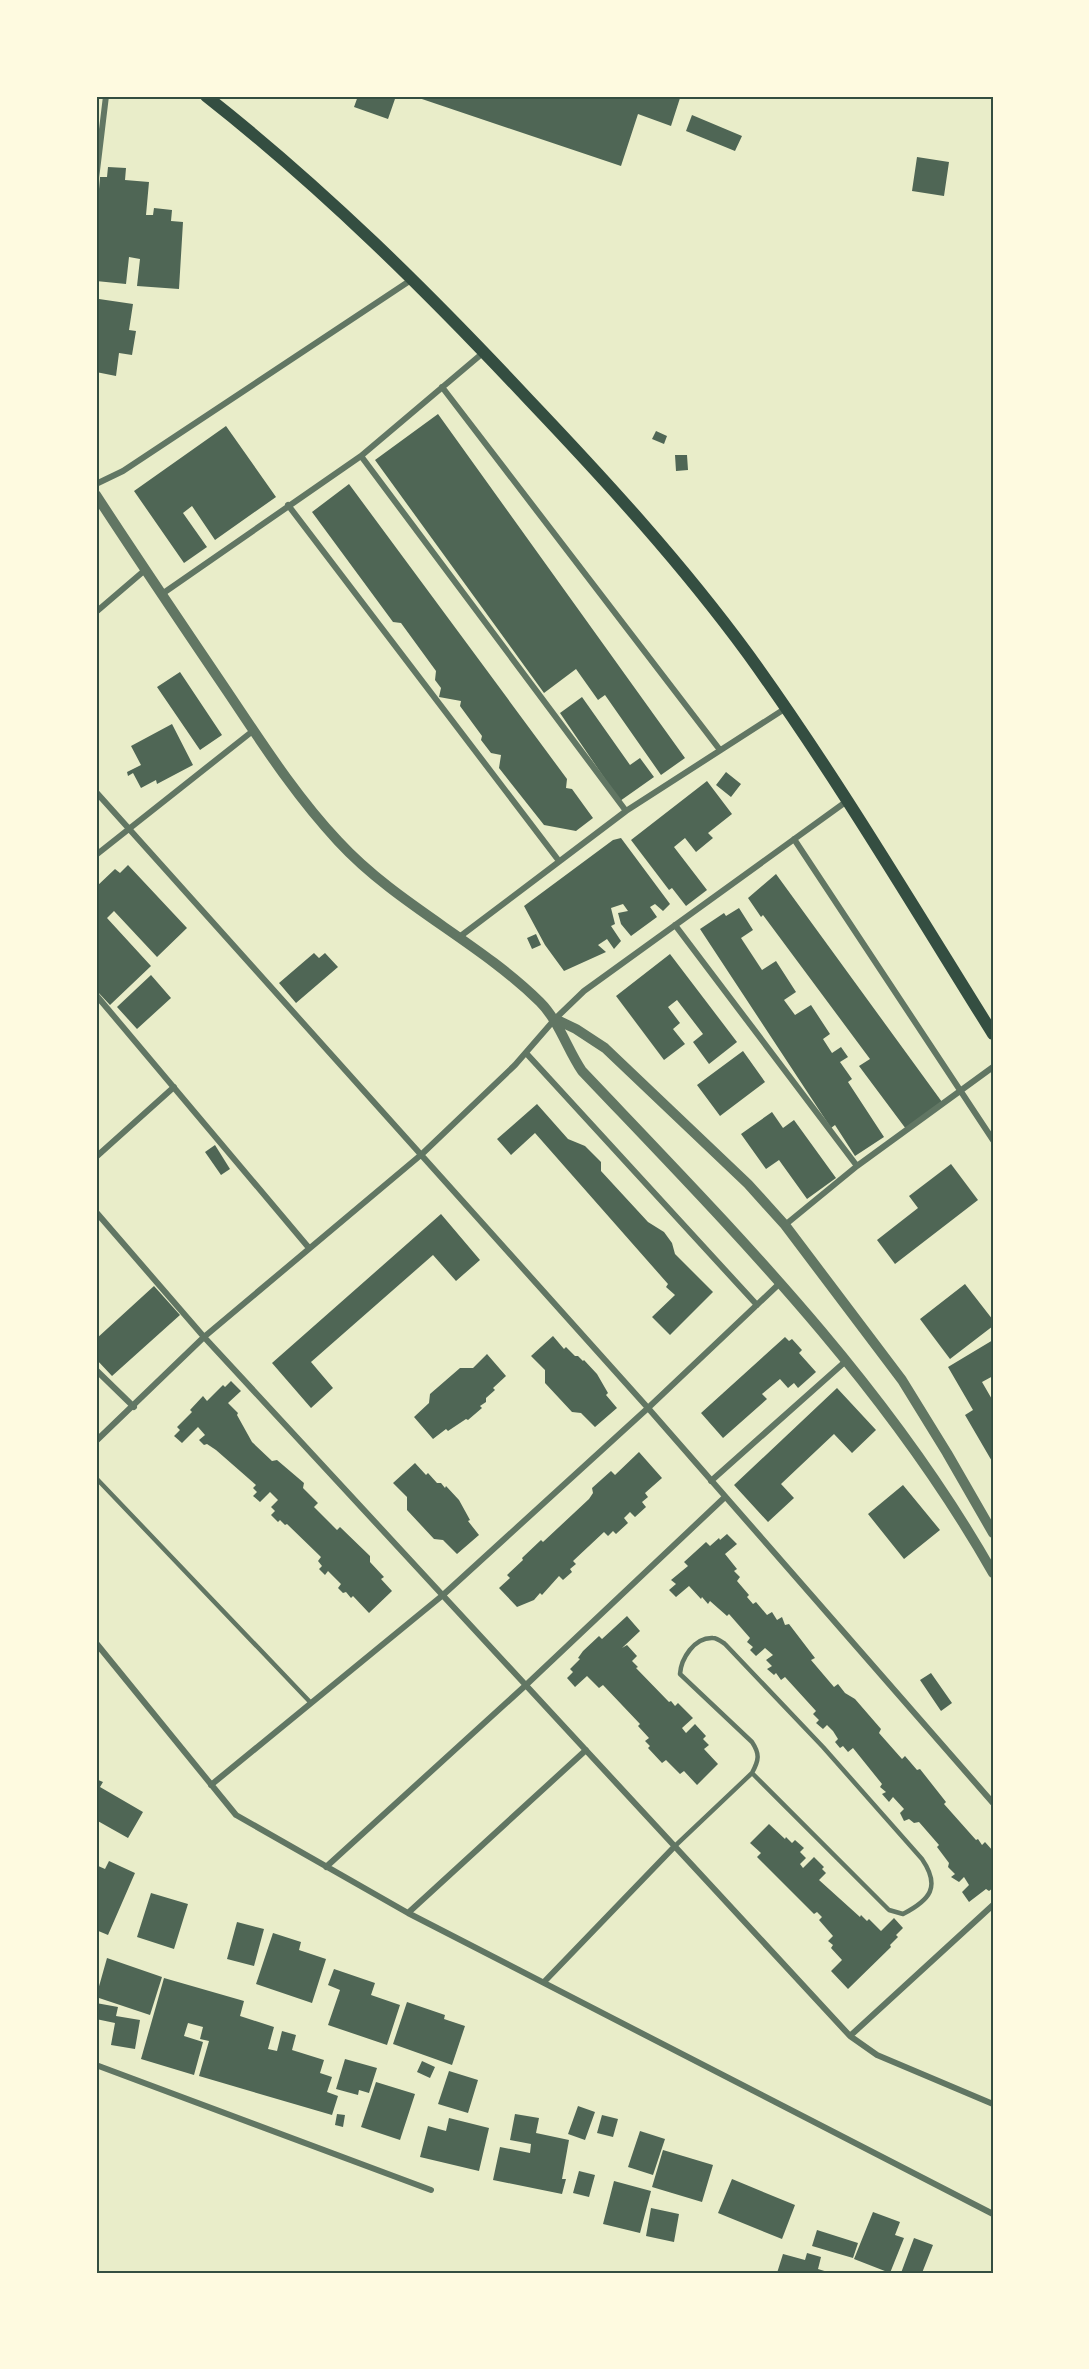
<svg xmlns="http://www.w3.org/2000/svg" width="1089" height="2369" viewBox="0 0 1089 2369" font-family="'Open Sans',sans-serif">
<style>
.building{fill:#4f6655}
.lines{fill:none;stroke-linecap:round;stroke-linejoin:round}
.service{stroke:#617663;stroke-width:4.5}
.minor{stroke:#617663;stroke-width:6}
.tertiary{stroke:#617663;stroke-width:10}
.secondary{stroke:#344e41;stroke-width:12}
.neatline{fill:none;stroke:#344e41;stroke-width:2}
</style>
<rect width="100%" height="100%" fill="#e9edc9"/>
<!-- building -->
<path class="building" d="M358,96H396L388,119L354,107Z
M413,96H674L680,98L671,126L638,114L621,166Z
M692,115L742,136L735,151L686,131Z
M917,157L949,162L944,196L912,191Z
M108,167L126,168L125,180L149,182L146,215H153L154,208L172,210L171,221L183,222L179,289L137,286L140,259L129,257L126,284L96,281V225L100,177H107Z
M99,299L133,304L129,330L136,331L132,355L119,353L116,376L96,372V315Z
M438,414L685,758L661,775L605,695L598,700L576,669L544,693L375,460Z
M226,426L276,497L215,540L192,506L183,513L207,547L184,563L134,491Z
M656,431L667,436L664,444L652,439Z
M675,455H687L688,470L676,471Z
M349,484L567,779L566,788L572,789L593,818L576,831L544,825L499,768L501,755L491,753L481,740L482,736L460,706L461,701L439,697L441,688L435,680L436,671L401,623L393,622L312,512Z
M180,672L222,735L200,750L157,687Z
M582,697L630,765L640,758L654,777L620,801L560,713Z
M172,724L193,765L157,784L156,780L141,788L133,773L128,776L127,772L141,765L131,746Z
M726,772L741,784L731,797L716,785Z
M707,781L732,814L708,833L713,838L696,852L685,838L674,847L707,890L686,906L672,888L669,890L631,840Z
M621,838L670,904L663,911L655,904L650,907L657,917L631,936L621,924L618,913L628,911L623,904L611,908L615,924L611,926L621,941L614,949L607,939L598,945L606,952L564,971L545,945L524,906L613,840Z
M128,865L187,928L157,957L114,911L107,918L151,966L110,1005L96,990V887L115,869L120,873Z
M776,874L942,1102L906,1129L859,1066L870,1059L763,915L761,917L748,898Z
M739,908L753,930L741,938L762,970L776,961L796,992L784,1000L795,1015L811,1005L830,1034L823,1039L832,1053L841,1047L848,1057L840,1062L852,1079L848,1082L884,1137L855,1156L835,1125L831,1128L700,929L724,913L726,916Z
M536,934L541,945L532,949L527,938Z
M314,953L319,958L325,953L338,967L296,1003L279,983Z
M670,954L737,1042L709,1064L693,1042L703,1034L677,1000L668,1007L680,1023L673,1029L685,1044L664,1060L616,996Z
M151,975L171,998L137,1029L117,1007Z
M743,1051L765,1082L720,1116L697,1085Z
M537,1104L568,1139L585,1146L601,1162V1171L648,1222L664,1232L672,1243L675,1254L713,1292L670,1335L652,1317L675,1295L666,1287L668,1284L535,1133L511,1155L497,1139Z
M772,1112L783,1128L794,1120L836,1178L807,1199L779,1160L766,1169L741,1134Z
M215,1145L230,1169L221,1175L205,1152Z
M951,1164L978,1200L895,1264L877,1240L918,1208L909,1196Z
M441,1214L480,1260L456,1281L433,1255L311,1362L333,1388L311,1408L272,1363Z
M965,1284L993,1320V1326L950,1359L920,1319Z
M154,1286L180,1315L112,1376L96,1359V1339Z
M553,1336L564,1349L566,1347L575,1356H578L583,1361L584,1360L597,1374L608,1393L606,1395L617,1408L595,1427L581,1413L572,1412L545,1383V1370L531,1356Z
M785,1337L789,1341L792,1339L802,1350L799,1353L816,1372L798,1388L794,1383L788,1388L780,1379L762,1394L767,1399L723,1438L701,1413Z
M993,1340V1376L982,1382L993,1401V1463L965,1415L973,1410L948,1367Z
M487,1354L506,1376L493,1388L495,1390L486,1398V1402L480,1406L482,1408L468,1420L466,1419L448,1431L446,1429L433,1439L414,1417L429,1403L430,1394L460,1368H473Z
M231,1381L241,1391L228,1403L238,1413L237,1415L252,1442L272,1461L277,1460L304,1483L303,1488L318,1503L314,1507L337,1530L340,1527L370,1556V1562L384,1577L381,1579L392,1591L369,1613L353,1596L351,1598L346,1592L343,1593L338,1588L341,1584L328,1571L325,1575L319,1569L322,1566L318,1561L321,1557L287,1524L285,1525L280,1520L278,1522L271,1515L275,1511L271,1507L278,1500L270,1492L260,1502L253,1496L257,1492L253,1488L256,1485L216,1450L207,1444L204,1445L199,1440L205,1435L198,1427L182,1443L174,1436L180,1430L177,1427L192,1412L190,1410L203,1396L207,1401L223,1385L225,1387Z
M837,1388L876,1430L852,1453L834,1434L781,1484L794,1498L768,1522L734,1485Z
M639,1452L662,1478L645,1493L648,1497L642,1502L646,1507L635,1517L630,1512L624,1518L628,1523L616,1534L613,1531L608,1536L604,1532L573,1561L576,1564L570,1569L572,1572L563,1580L559,1576L542,1595L540,1593L534,1600L517,1607L499,1588L510,1578L507,1575L523,1560L522,1558L541,1540L543,1542L589,1499L593,1493L592,1488L611,1471L615,1475Z
M415,1463L426,1475L428,1473L437,1483H441L445,1488L446,1486L459,1500L470,1520L468,1521L479,1535L457,1554L443,1540L434,1539L407,1510V1497L393,1483Z
M903,1485L940,1530L904,1559L868,1514Z
M727,1534L737,1544L725,1554L737,1569L734,1571L740,1577L737,1581L749,1595L747,1597L753,1604L756,1602L767,1615L772,1612L777,1620L782,1617L785,1625L789,1624L815,1658L811,1660L834,1687L838,1684L845,1693L855,1699L881,1729L879,1733L902,1759L905,1756L917,1770L920,1769L946,1802L944,1804L976,1840L978,1839L982,1845L985,1842L993,1851V1888L989,1891L986,1889L969,1902L962,1892L969,1885L964,1877L959,1882L951,1877L955,1874L948,1867L949,1863L937,1847L939,1845L919,1822L914,1823L909,1819L904,1821L900,1813L904,1809L893,1797L889,1802L882,1794L886,1792L880,1787L882,1784L853,1748L848,1752L843,1746L840,1748L835,1742L838,1739L833,1731L827,1725L823,1729L816,1723L819,1720L813,1714L816,1711L785,1677L781,1680L776,1673L774,1675L767,1669L772,1666L766,1660L773,1655L765,1648L756,1656L750,1650L753,1647L747,1642L750,1638L729,1614L727,1616L710,1601L708,1604L702,1597L701,1599L689,1586L676,1597L669,1590L676,1584L671,1580L688,1566L684,1562L706,1542L710,1546L719,1538L720,1540Z
M627,1616L640,1631L622,1648L627,1645L637,1656L632,1661L638,1667L636,1668L669,1702L671,1701L675,1706L678,1703L693,1718L682,1728L686,1733L695,1724L706,1736L703,1739L709,1745L704,1749L718,1764L697,1785L684,1771L680,1774L666,1760L662,1763L648,1748L650,1746L645,1741L649,1738L638,1726L640,1724L603,1685L599,1688L587,1676L575,1687L567,1678L573,1672L570,1669L580,1659L578,1658L583,1651L599,1636L602,1639Z
M931,1673L952,1703L941,1711L920,1680Z
M96,1779L103,1782L100,1787L143,1812L128,1838L96,1820Z
M769,1824L785,1839L786,1837L792,1843L795,1840L804,1848L800,1852L806,1858L800,1864L803,1868L814,1857L824,1867L822,1869L826,1873L819,1880L860,1917L861,1915L867,1921L869,1919L881,1931L894,1918L903,1928L896,1935L898,1937L890,1945L891,1947L848,1989L831,1971L842,1960L831,1948L833,1945L828,1941L833,1936L819,1920L822,1917L817,1912L814,1914L757,1857L761,1853L750,1843Z
M109,1861L135,1873L108,1935L96,1930V1865L105,1869Z
M151,1893L188,1904L174,1949L137,1937Z
M237,1922L264,1929L254,1966L227,1959Z
M273,1933L301,1942L299,1950L326,1959L312,2003L256,1984Z
M107,1958L162,1977L150,2015L96,1997Z
M334,1969L375,1983L371,1995L400,2005L387,2045L328,2025L340,1990L328,1985Z
M164,1978L244,2001L240,2016L274,2027L268,2049L277,2051L282,2031L296,2035L292,2050L324,2060L320,2073L332,2077L327,2092L338,2096L332,2115L199,2076L209,2041L200,2039L203,2027L188,2023L184,2036L203,2042L194,2075L141,2059Z
M407,2002L445,2015L444,2019L465,2026L452,2065L393,2044Z
M96,2003L118,2007L116,2016L140,2020L135,2049L111,2045L115,2023L96,2019Z
M345,2059L377,2068L369,2093L359,2090L358,2095L336,2089Z
M422,2061L435,2067L430,2078L417,2072Z
M449,2071L478,2080L468,2113L438,2104Z
M376,2082L415,2094L400,2140L361,2127Z
M578,2106L595,2112L585,2140L568,2134Z
M337,2114L345,2115L343,2127L335,2125Z
M515,2114L539,2118L536,2133L569,2140L562,2179H566L562,2194L493,2180L500,2147L530,2153L531,2144L510,2140Z
M602,2115L618,2119L613,2137L597,2133Z
M449,2118L489,2128L479,2171L420,2157L428,2126L446,2131Z
M640,2131L665,2139L653,2175L628,2167Z
M663,2150L713,2165L702,2202L652,2187Z
M579,2171L595,2175L589,2197L573,2193Z
M732,2179L795,2205L782,2239L718,2213Z
M614,2181L651,2191L640,2233L603,2224Z
M651,2208L679,2214L674,2242L646,2236Z
M873,2212L900,2222L895,2235L904,2238L890,2273L854,2259Z
M817,2230L858,2243L853,2258L812,2246Z
M914,2238L933,2245L922,2273H901Z
M807,2253L821,2257L818,2269L831,2273H777L783,2254L805,2260Z"/>
<g class="lines">
<!-- service -->
<path class="service" d="M96,1478L311,1703
M675,1846L752,1773C759,1760 760,1754 752,1742L680,1674C681,1659 694,1637 713,1638C717,1638 722,1642 725,1644L823,1747L922,1859C941,1887 930,1900 903,1914L889,1910L752,1773"/>
<!-- minor -->
<path class="minor" d="M96,179L106,96
M442,387L720,750
M361,456L626,811
M96,484L123,471L411,280
M288,505L559,861
M162,594L361,456L484,352
M96,612L145,570
M96,792L648,1408L993,1803
M794,839L993,1140
M96,855L254,730
M675,925L857,1166
M458,938L626,811L786,708
M96,995L309,1248
M526,1053L757,1305
M96,1157L174,1087
M96,1212L204,1337L850,2036L877,2055L993,2104
M785,1225L857,1166L993,1067
M96,1370L134,1407
M96,1441L204,1337L422,1154L515,1065L555,1019L584,991L847,801
M711,1481L847,1360
M96,1643L236,1815L408,1913L993,2214
M211,1785L443,1595L648,1408L780,1283
M326,1867L526,1685L725,1497
M408,1913L586,1750
M544,1982L675,1846
M850,2036L993,1905
M96,2065L431,2190"/>
<!-- tertiary -->
<path class="tertiary" d="M96,495C139,561 183,626 227,691C262,743 295,795 338,841C397,905 478,941 540,1002C559,1021 567,1049 582,1071C733,1230 884,1381 993,1573
M555,1019L576,1029L605,1048L748,1184L785,1225L902,1380L947,1453L993,1533"/>
<!-- secondary -->
<path class="secondary" d="M206,96C323,188 428,292 530,401C607,482 682,564 748,654C836,776 913,906 993,1034"/>
</g>
<!-- border -->
<rect width="1089" height="2369" fill="none" stroke="#fefae0" stroke-width="195"/>
<rect x="98" y="98" width="894" height="2174" class="neatline"/>
</svg>
